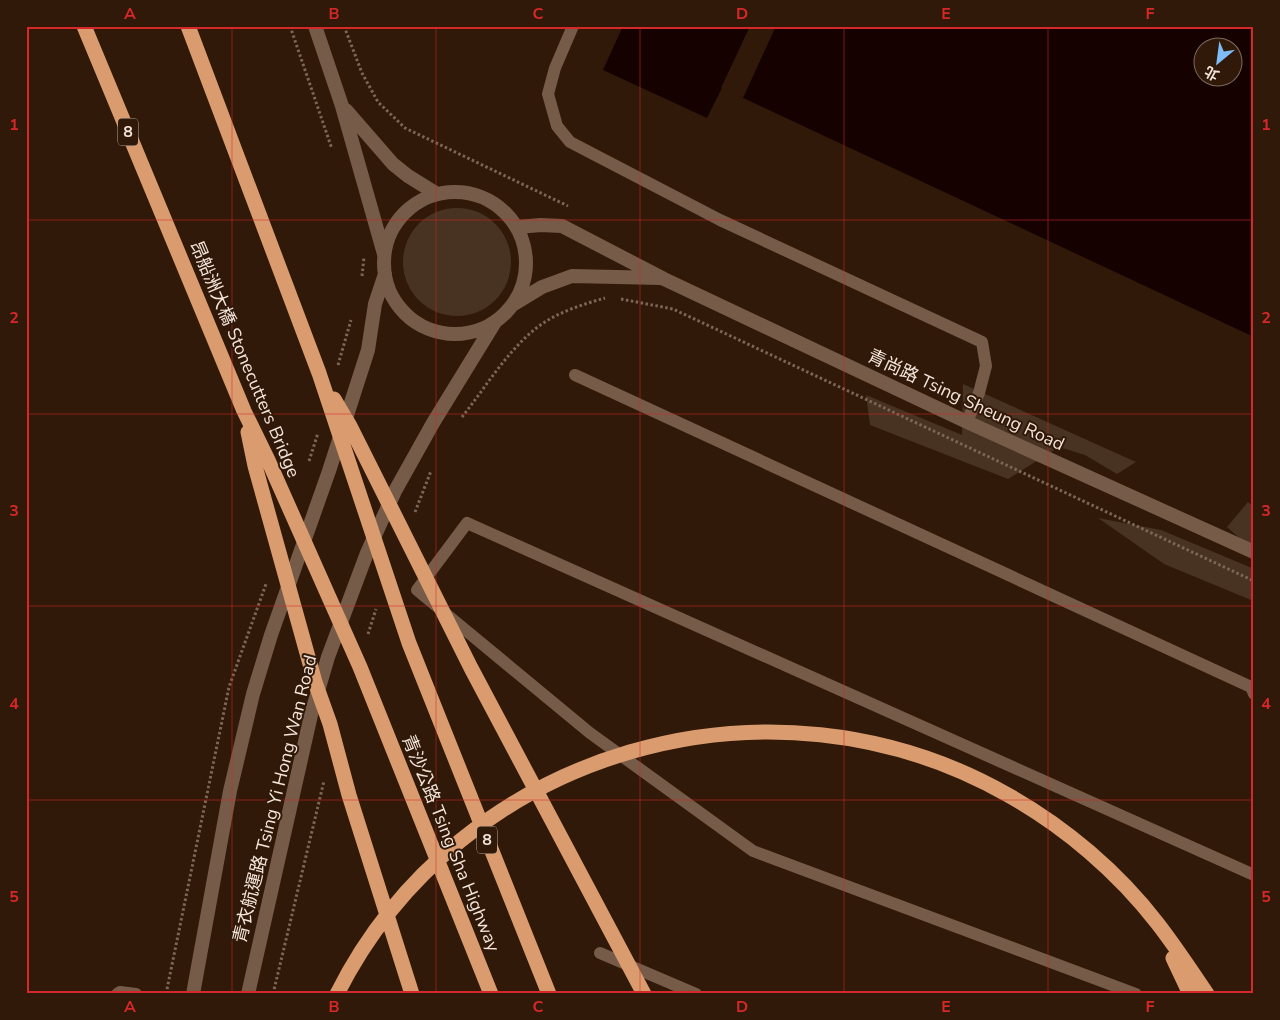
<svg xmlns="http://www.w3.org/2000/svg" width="1280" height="1020" viewBox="0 0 1280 1020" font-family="'Nunito Sans','Noto Sans TC',sans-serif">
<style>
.green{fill:#483222}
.water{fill:#150100;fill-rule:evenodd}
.pier{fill:#301908}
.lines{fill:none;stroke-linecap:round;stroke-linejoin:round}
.path{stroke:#7b6658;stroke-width:3;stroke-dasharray:2.5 2.5;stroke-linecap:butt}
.service{stroke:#765b48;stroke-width:12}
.minor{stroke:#765b48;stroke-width:14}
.motorway{stroke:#da9c6f;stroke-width:15}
.grid{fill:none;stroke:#d62828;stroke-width:1;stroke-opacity:0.55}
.labels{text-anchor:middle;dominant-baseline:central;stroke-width:4;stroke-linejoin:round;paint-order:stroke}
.shield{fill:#301908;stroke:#b9a79b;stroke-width:1}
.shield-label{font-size:16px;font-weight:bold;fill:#f4e4da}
.street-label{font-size:18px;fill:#f4e4da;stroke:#301908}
.neatline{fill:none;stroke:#d62828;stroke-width:2}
.grid-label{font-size:16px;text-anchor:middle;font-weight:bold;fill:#d62828}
</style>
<rect width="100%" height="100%" fill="#301908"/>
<!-- green -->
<path class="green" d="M403 262a54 54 0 1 1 108 0a54 54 0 1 1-108 0Z
M963,384L1136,462L1117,474L1085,455L1059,447L1008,479L870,425L866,395L962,435Z
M1248,502L1254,507V551L1227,527Z
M1098,518L1161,530L1252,568L1251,600L1164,564Z"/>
<!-- water -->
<path class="water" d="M623,26H1254V337L722,88L707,118L603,70ZM1202,48H1232V78H1202Z"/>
<!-- pier -->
<path class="pier" d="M750,26H776L743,98L721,88Z"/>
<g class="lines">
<!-- path -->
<path class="path" d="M290,26L332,149
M344,26L362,73L378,102L405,128L568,206
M362,276L364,257
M621,299L673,309L1254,581
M338,365L351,320
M462,417C485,388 506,353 534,330C554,313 581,305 605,298
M309,461L318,433
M415,512L431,471
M368,634L376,609
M166,994L229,687L266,584
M273,994L324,781"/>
<!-- service -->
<path class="service" d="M573,26L555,68L548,94L557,126L570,142L720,220L982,342L986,366L979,393L967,422
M575,375L1251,687L1254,694
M600,953L696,994
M117,994L120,992L136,994
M1136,994L753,851L590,733L417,590L467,523L1254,875"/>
<!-- minor -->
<path class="minor" d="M315,26L342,106L384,254
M346,110L393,164L408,176L437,194
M384 263a71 71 0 1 1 142 0a71 71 0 1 1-142 0Z
M517,227L541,225L562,226L664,279L967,422L1254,552
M514,304L542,287L572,276L661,278
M193,994L230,791L253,694L271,635L329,471L368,350L375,304L385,274
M248,994L311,715L328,657L367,553L395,491L433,423L495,322"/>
<!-- motorway -->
<path class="motorway" d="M84,26L244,411L268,460L360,667L491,994
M188,26L319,373L409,643L549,994
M334,399L350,426L471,668L644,994
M248,432L255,466L315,682L330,724L349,795L412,994
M1173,958L1190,994
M337,994C460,749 771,660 1008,795C1065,827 1118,872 1158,924C1175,946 1191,970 1207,994"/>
</g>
<!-- grid -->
<path class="grid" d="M232,26V994M436,26V994M640,26V994M844,26V994M1048,26V994M26,220H1254M26,414H1254M26,606H1254M26,800H1254"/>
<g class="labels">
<!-- shield labels -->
<g class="shield">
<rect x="118" y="118.5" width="20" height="27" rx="4"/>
<rect x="477" y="826.5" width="20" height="27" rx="4"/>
</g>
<g class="shield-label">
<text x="128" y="132">8</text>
<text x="487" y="840">8</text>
</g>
<!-- street labels -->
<g class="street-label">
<text transform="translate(245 359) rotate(67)">昂船洲大橋 Stonecutters Bridge</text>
<text transform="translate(966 400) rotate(25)">青尚路 Tsing Sheung Road</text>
<text transform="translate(275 799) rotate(-76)">青衣航運路 Tsing Yi Hong Wan Road</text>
<text transform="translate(451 843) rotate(68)">青沙公路 Tsing Sha Highway</text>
</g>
</g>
<!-- border -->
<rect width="1280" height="1020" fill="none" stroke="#301908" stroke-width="55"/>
<!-- north arrow -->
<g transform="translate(1218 62) rotate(209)"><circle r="24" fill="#301908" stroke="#7e6a5c"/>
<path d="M0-4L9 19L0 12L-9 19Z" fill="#7ebdf9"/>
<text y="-8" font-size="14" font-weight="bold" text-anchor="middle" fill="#f4e4da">北</text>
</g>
<rect x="28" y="28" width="1224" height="964" class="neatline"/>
<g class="grid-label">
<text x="130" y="19">A</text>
<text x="334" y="19">B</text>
<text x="538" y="19">C</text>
<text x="742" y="19">D</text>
<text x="946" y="19">E</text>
<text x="1150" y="19">F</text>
<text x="14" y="130">1</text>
<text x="1266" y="130">1</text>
<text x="14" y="323">2</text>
<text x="1266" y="323">2</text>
<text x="14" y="516">3</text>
<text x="1266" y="516">3</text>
<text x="14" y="709">4</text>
<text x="1266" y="709">4</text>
<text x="14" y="902">5</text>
<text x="1266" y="902">5</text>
<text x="130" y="1012">A</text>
<text x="334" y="1012">B</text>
<text x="538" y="1012">C</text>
<text x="742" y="1012">D</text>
<text x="946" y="1012">E</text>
<text x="1150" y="1012">F</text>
</g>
</svg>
